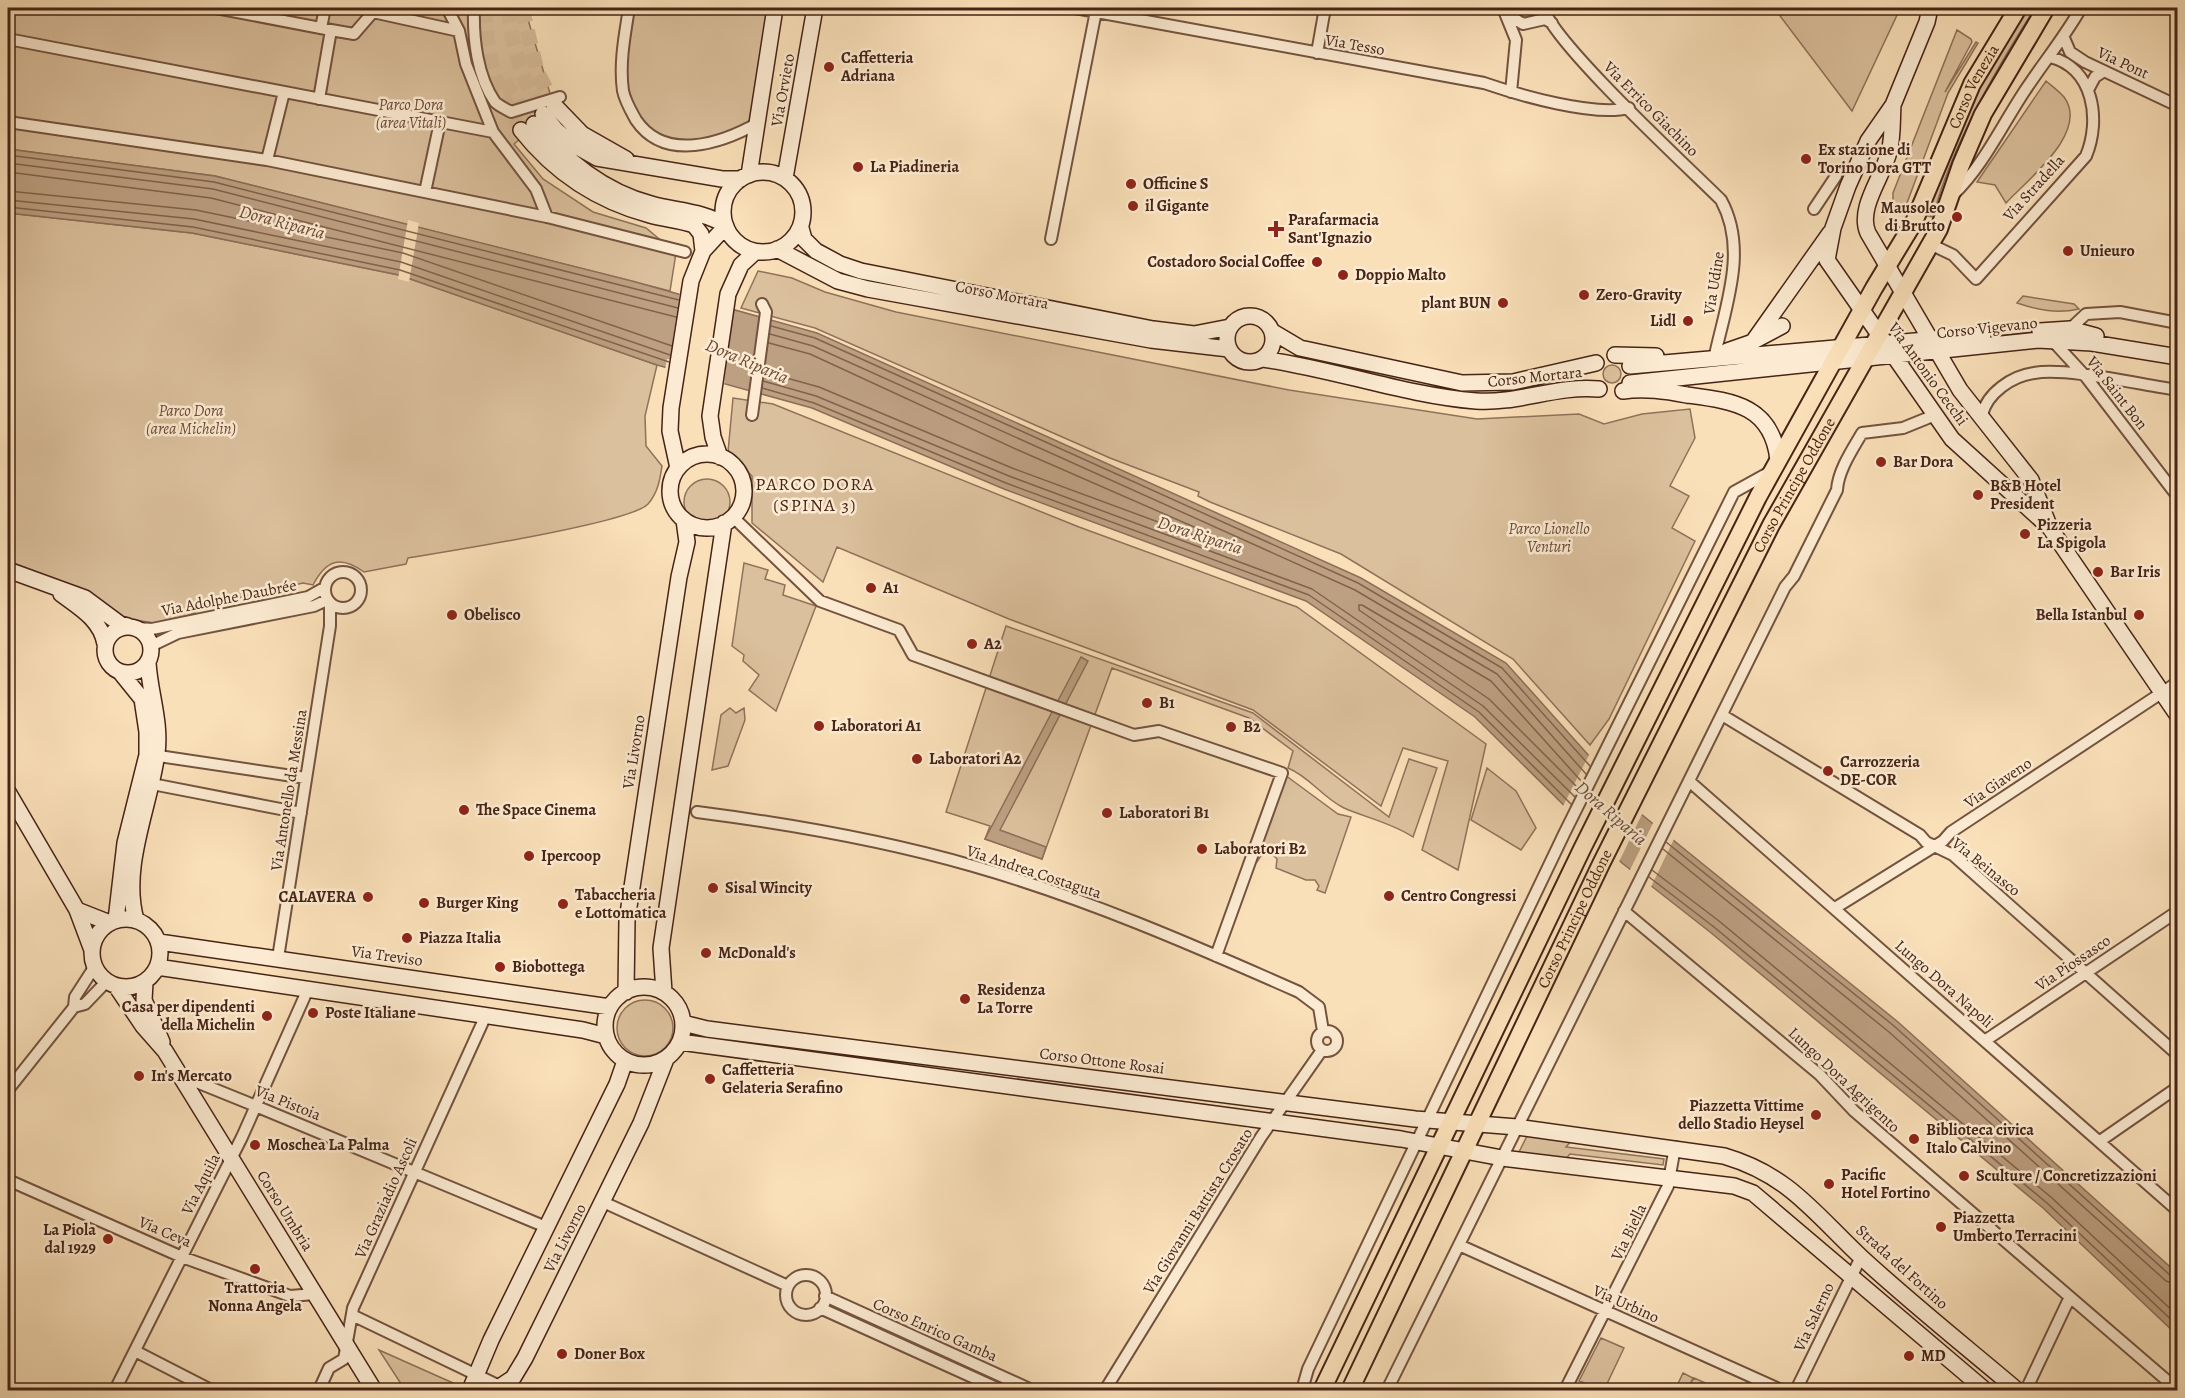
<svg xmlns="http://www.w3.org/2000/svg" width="2185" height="1398" viewBox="0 0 2185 1398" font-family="Alegreya,serif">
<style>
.green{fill:#dbc09d;stroke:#90725a;stroke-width:1.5}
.water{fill:#bda082;stroke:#8d6e57;stroke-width:1.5}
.pier{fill:#fae0b9}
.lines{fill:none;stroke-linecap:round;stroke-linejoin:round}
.shore{stroke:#82624c;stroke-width:1.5}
.stream{stroke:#8d6e57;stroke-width:4}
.secondary-tunnel{stroke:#d6ba98;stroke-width:15;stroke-dasharray:15 8;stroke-linecap:butt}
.street-casing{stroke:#73533f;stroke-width:14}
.secondary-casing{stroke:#462416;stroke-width:18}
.primary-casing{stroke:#462416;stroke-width:20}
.street{stroke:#fcebd2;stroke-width:10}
.secondary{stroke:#fcebd2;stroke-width:15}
.primary{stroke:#fae0b9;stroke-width:16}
.poi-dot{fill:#8f2418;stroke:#fcebd2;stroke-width:2}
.labels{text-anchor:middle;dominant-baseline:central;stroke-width:5;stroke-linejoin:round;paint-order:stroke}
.street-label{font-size:16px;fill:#462416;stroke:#fcebd2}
.poi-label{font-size:16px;font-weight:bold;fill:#462416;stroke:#fcebd2;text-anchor:start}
.park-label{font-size:16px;font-style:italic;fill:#6b4b38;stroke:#fcebd2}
.water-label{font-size:18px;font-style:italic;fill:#6a4936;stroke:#fcebd2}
.neighbourhood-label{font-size:18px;letter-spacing:1.5px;fill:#462416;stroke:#fcebd2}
</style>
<rect width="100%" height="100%" fill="#fae0b9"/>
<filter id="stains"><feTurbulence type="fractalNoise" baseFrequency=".00333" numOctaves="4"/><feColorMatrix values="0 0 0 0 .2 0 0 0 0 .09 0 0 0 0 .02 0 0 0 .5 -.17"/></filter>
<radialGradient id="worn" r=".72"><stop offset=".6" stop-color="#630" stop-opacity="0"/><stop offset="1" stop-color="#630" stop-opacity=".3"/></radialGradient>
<!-- green -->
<path class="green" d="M8,8H527L529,23L555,110L514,144L543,179L593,212L646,228L676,253L670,291L215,176L8,149Z
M635,8H771L754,121C744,126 732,134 721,138C656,158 623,114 626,53C627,38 632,22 635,8Z
M1774,8H1898V13L1852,111Z
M2027,8H2035C1996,69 1951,146 1933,217L1924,215L1975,94Z
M1957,30L1971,39L1972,42L1945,92L1976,42L1978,43L1948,93L1904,211L1893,212V193Z
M2046,81C2052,86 2059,91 2064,97C2090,132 2027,180 2006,203L1995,185L1977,182Z
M8,213L192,233L399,275L657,365L645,416L646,446L662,466C660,479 658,493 648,504C630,523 445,552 408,558L406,564L364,572C340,555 326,560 313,585L303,583L207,605L190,615L154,623L122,618L84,590L8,561Z
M758,271L792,278L825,292L896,312L1289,390L1477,419L1579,414L1604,424L1642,414L1690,409L1695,438L1670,486L1689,496L1672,528L1695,541L1609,719L1590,745L1513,659L1341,554L1210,502L1198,496L1199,492L1110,458L815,328L741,308Z
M2023,296L2074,304L2079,309C2057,314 2038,310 2017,303Z
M1603 374a9 9 0 1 1 18 0a9 9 0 1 1-18 0Z
M733,398L773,404L1079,527L1297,607L1486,744L1458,870L1422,850L1448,761L1403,748L1381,806L1253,710L1009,619L837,547L823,582L752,523V476L728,452Z
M684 502a23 23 0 1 1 46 0a23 23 0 1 1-46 0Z
M744,563L768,570L765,579L785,585L783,595L816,606L776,711L749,690L759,675L743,661L744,655L732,646Z
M1006,626L1253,713L1389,817L1409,759L1437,768L1413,837C1392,823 1367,818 1344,808C1323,798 1310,777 1288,768L1293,751L1249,718L1112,668L1042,859L985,839L990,826L946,812Z
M730,708L736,713L744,708L745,720L728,766L712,770L721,715Z
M1487,768L1516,791L1536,828L1521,850L1471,820Z
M1285,775L1338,814L1351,817L1325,893L1317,890L1319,886L1315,880H1306L1276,868L1277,859L1273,855L1262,854L1257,862L1253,861Z
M617 1028a28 28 0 1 1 56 0a28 28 0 1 1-56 0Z
M1528,1134L1573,1139L1566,1147L1664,1159L1663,1165L1570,1154L1563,1162L1517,1156Z
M1601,1338L1624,1348L1604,1390L1579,1381Z
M379,1350L453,1383L450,1390H405Z
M1683,1373L1693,1378L1689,1386L1694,1378L1721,1390H1675Z"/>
<!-- water -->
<path class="water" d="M8,149L215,176L632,281L817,333L1361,578L1506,663L1641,814L1898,1022L2177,1273V1335L2043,1208L1710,932L1622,863L1475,717L1306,601L1004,489L812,408L657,365L399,275L192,233L8,213Z
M1081,657L1088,661L1000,830L1046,847L1042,859L985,839Z"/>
<!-- pier -->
<path class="pier" d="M408,220L419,223L409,282L398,279Z
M680,291L732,306L724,387L665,370L667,359H670Z
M1590,753L1643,812L1618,864L1562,808Z
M1654,821L1675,837L1650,889L1629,872Z"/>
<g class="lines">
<!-- shore -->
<path class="shore" d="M8,155L214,182L679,300
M8,163L213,189L678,308
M8,172L211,198L676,317
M8,191L196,210L403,253L672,346
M8,200L194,219L401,262L670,355
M8,207L193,227L400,270L669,362
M771,326L815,338L1358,583L1502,668L1590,766
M770,334L813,346L1355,590L1497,674L1586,774
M765,372L819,387L1012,468L1215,543L1219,541L1217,537L1018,450L810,354L769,343
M763,381L816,396L1009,476L1312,589L1483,706L1575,797
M762,388L814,403L1006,483L1309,595L1479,712L1571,804
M1579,789L1489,699L1359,610V605H1362L1491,681L1582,782
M1666,842L1894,1026L2171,1276L2178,1277
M1663,849L1889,1032L2166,1281L2178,1285
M1652,870L1719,921L2052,1198L2178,1316
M1649,877L1714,927L2047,1203L2178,1326"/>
<!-- stream -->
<path class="stream" d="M8,911H11"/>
<!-- secondary-tunnel -->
<path class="secondary-tunnel" d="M485,8C487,57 495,89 521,130
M508,8C513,50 520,77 543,114
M522,8L537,71L554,105
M505,81L521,109L534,124"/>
<defs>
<path id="street" d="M216,8L331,30L319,99
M474,8C473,38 477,76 495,102C499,106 506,109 511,112L560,97
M629,8C625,34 619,63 623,91C625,101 631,111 636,120C665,163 722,143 758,123
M1075,8L1484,83C1519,95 1594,117 1629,108
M1503,8L1516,40L1511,92
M1544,8C1551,41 1689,168 1721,200C1748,249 1726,304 1715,355
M1507,14L1523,24L1545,19L1552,23
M321,28L325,8
M331,30L354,34L373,12L459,31
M2064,38L2070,52L2085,62L2178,106
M8,39L493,132L466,64L459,31L447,8
M1317,53L1325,8
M2088,90L2095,77L2104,71
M8,122L267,160L547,217L685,252
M493,132L536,189L547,217
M267,160L284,92
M425,192L440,122
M1953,195C1983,166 2001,127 2024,92C2043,63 2064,38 2081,8
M1814,209L1836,176
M1051,239L1096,11
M1930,244L1953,255L1976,279L2086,156C2101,120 2094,68 2050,57
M2070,329L2086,314L2120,312L2178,323
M2052,340L2086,377L2178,497
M752,415L766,312L762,304
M1982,415C1987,393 2012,376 2034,373C2067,367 2141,385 2178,390
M733,517L820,601L899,630L913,655L1134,735L1159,731L1282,773L1216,956
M325 590a18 18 0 1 1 36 0a18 18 0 1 1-36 0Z
M138,628L152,629L308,597L324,588
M151,646L178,633L314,606L327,600
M1722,715L1920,835L1926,842L1953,855L2178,1055
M152,755L306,778
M1689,781L2178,1211
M147,783L301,813
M697,812C790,824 883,840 973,866C1085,898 1193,945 1299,992L1319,1007L1323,1031
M1835,908L1943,841L1951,832L2178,682
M1624,911L1820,1075L1854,1111L2178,1390
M278,958L330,626V604
M74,1007L85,1004L107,981
M1317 1041a10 10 0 1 1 20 0a10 10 0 1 1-20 0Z
M1986,1040L2178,911
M184,1081L199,1083L246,1102L546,1227
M8,1090L74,1007L75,997L95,966
M2100,1141L2178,1087
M8,1180L182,1257L290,1296L315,1294
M603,1202L788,1286
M1459,1245L1781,1390
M786 1295a20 20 0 1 1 40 0a20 20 0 1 1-40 0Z
M825,1296L1032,1390
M820,1308L1001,1390
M352,1315L508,1390
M135,1351L211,1390
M115,1390L242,1137L308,989
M319,1390L329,1368L344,1359L353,1308L486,1015
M1105,1390L1261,1137L1322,1050
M1302,1390L1308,1369L1564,834L1734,492L1772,471
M1387,1390L1785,587L1794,576L1837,490C1838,471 1852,450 1862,433L1903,428L1935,415
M1565,1390L1668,1186L1675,1147
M1796,1390L1861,1257
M2026,1390L2069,1299"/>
<path id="secondary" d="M1930,8L1927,22L1893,105L1868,141L1848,186L1833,228L1827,260L1952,439L2048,526
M554,105L582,134L626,159
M1893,105C1892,120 1893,138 1889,152C1883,177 1857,208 1868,233L1960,390L2031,480L2050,528L2178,716
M543,114L556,130L574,145L597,158L722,179H741
M534,124C567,161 603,191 651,204C675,211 705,211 726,226L703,251L691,281L671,408L670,431L678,468
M521,130C554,172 598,201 650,215C664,219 680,220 694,225L701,234L703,251
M723 212a40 40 0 1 1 80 0a40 40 0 1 1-80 0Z
M749,175L775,8
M785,178L815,8
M801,228L804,239L816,251L840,264L861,271L1153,329L1194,334L1230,327
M777,249L838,281L868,289L1151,340L1229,349
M1227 339a23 23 0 1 1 46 0a23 23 0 1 1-46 0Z
M2040,331L2070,329L2096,336
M1273,332L1300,348L1462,383L1513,382L1596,363
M1755,339L1830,233
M1727,351L1750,343L1782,326
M1615,355L1656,356
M1263,359C1334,369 1404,395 1476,401C1518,404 1557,385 1599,389
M1630,366L1983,335
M1630,383L2038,340L2092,343L2178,357
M1623,391C1645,388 1665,391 1687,395C1732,401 1772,405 1778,460
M670 491a37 37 0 1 1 74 0a37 37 0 1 1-74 0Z
M720,457L713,437L710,416L728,294L741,265L755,252
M8,570L85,598L120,624L128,626
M61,594C80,608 101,620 105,644
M105 650a23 23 0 1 1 46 0a23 23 0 1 1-46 0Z
M8,792L77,910L92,950
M77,910L110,923
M92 953a34 34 0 1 1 68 0a34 34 0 1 1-68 0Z
M116,920L125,843L147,755V732L142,699L121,673
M136,920C121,866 150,807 157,753C161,722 150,694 148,663
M159,942L610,1007
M157,967L583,1030L606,1036
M145,982L144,1000L162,1042
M116,986L143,1026L165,1051L374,1390
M605 1026a39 39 0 1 1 78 0a39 39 0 1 1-78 0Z
M626,992L627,920L679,577L687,542L684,520
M664,992L661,948L724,523
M683,1023L707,1029L1415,1119L1517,1127L1724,1156C1789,1175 1814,1213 1861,1257C1911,1303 1965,1346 2017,1390
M680,1042L1401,1139L1502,1158L1734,1186L1753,1193L1985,1390
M470,1390L491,1340L617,1084L625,1061
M495,1390L513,1378L525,1358L641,1123L666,1059"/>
<g id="primary">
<path id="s1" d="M1322,1390L1582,849L1758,497L1874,288L1914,222L1972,84L2018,8"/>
<path id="s2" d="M1350,1390L1601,864L1771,525L1939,229L1961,165L1983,114L2046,8"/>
</g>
</defs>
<!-- street casing -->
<use href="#street" class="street-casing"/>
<!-- secondary casing -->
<use href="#secondary" class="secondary-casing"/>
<!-- primary casing -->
<use href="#primary" class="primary-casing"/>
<!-- street -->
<use href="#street" class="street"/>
<!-- secondary -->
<use href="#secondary" class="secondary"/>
<!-- primary -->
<use href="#primary" class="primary"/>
</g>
<!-- markers -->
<g class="poi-dot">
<circle cx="829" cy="67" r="6"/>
<circle cx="1806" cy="159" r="6"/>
<circle cx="858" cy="167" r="6"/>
<circle cx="1131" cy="184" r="6"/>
<circle cx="1133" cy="206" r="6"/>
<circle cx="1957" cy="217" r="6"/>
<path d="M1273 220h6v6h6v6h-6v6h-6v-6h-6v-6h6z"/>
<circle cx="2068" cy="251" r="6"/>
<circle cx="1317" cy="262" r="6"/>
<circle cx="1343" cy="275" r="6"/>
<circle cx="1584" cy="295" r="6"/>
<circle cx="1503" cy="303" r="6"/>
<circle cx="1688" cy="321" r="6"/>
<circle cx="1881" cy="462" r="6"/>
<circle cx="1978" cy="495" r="6"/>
<circle cx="2025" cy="534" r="6"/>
<circle cx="2098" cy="572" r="6"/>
<circle cx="871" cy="588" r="6"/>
<circle cx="452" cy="615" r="6"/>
<circle cx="2139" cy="615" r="6"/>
<circle cx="972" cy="644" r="6"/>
<circle cx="1147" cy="703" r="6"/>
<circle cx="819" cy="726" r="6"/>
<circle cx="1231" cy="727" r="6"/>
<circle cx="917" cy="759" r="6"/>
<circle cx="1828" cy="771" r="6"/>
<circle cx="464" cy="810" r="6"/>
<circle cx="1107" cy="813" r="6"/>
<circle cx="1202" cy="849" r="6"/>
<circle cx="529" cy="856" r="6"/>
<circle cx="713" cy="888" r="6"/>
<circle cx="1389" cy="896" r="6"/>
<circle cx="368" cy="897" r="6"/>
<circle cx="424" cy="903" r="6"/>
<circle cx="563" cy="904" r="6"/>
<circle cx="407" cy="938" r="6"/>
<circle cx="706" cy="953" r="6"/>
<circle cx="500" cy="967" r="6"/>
<circle cx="965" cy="999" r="6"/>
<circle cx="313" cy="1013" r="6"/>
<circle cx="267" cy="1016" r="6"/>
<circle cx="139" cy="1076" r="6"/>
<circle cx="710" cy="1079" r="6"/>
<circle cx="1816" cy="1115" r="6"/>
<circle cx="1914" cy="1139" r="6"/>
<circle cx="255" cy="1145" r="6"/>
<circle cx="1964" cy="1176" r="6"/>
<circle cx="1829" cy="1184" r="6"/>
<circle cx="1941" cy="1227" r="6"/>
<circle cx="108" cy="1239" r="6"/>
<circle cx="255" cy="1269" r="6"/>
<circle cx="562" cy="1354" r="6"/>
<circle cx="1909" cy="1356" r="6"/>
</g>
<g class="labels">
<!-- street labels -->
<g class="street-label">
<text transform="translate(1355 45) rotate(10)">Via Tesso</text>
<text transform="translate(2123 63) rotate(25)">Via Pont</text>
<text stroke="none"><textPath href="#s1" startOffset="1458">Corso Venezia</textPath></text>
<text transform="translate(783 90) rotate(-80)">Via Orvieto</text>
<text transform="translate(1651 109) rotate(45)">Via Errico Giachino</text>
<text transform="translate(2034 188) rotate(-48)">Via Stradella</text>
<text transform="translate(1714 283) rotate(-81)">Via Udine</text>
<text transform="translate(1002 295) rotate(11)">Corso Mortara</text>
<text transform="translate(1987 328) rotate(-6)">Corso Vigevano</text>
<text transform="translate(1928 374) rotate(54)">Via Antonio Cecchi</text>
<text transform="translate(1535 377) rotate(-6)">Corso Mortara</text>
<text transform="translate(2117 393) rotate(52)">Via Saint Bon</text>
<text stroke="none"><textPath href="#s2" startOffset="1008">Corso Principe Oddone</textPath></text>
<text transform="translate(229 598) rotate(-11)">Via Adolphe Daubrée</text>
<text transform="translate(634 752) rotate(-81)">Via Livorno</text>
<text transform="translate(1998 783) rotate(-34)">Via Giaveno</text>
<text transform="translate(289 790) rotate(-81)">Via Antonello da Messina</text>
<text transform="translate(1986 867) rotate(39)">Via Beinasco</text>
<text transform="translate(1034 872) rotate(18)">Via Andrea Costaguta</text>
<text stroke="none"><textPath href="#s2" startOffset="522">Corso Principe Oddone</textPath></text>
<text transform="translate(387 956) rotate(8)">Via Treviso</text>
<text transform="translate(2073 963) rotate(-34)">Via Piossasco</text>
<text transform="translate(1944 984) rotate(41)">Lungo Dora Napoli</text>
<text transform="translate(1102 1061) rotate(7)">Corso Ottone Rosai</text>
<text transform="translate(1844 1080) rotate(43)">Lungo Dora Agrigento</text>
<text transform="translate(288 1103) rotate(22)">Via Pistoia</text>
<text transform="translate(201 1184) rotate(-63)">Via Aquila</text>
<text transform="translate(386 1198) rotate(-66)">Via Graziadio Ascoli</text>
<text transform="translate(285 1211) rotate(58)">Corso Umbria</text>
<text transform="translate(1198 1211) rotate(-58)">Via Giovanni Battista Crosato</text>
<text transform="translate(165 1232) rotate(23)">Via Ceva</text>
<text transform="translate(1629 1232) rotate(-64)">Via Biella</text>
<text transform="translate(565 1238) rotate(-63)">Via Livorno</text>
<text transform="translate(1902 1267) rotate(42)">Strada del Fortino</text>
<text transform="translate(1626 1304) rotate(24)">Via Urbino</text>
<text transform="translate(1814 1317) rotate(-65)">Via Salerno</text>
<text transform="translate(935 1330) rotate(24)">Corso Enrico Gamba</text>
</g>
<!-- poi labels -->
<g class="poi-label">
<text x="841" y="58">Caffetteria<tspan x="841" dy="18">Adriana</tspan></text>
<text x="1818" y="150">Ex stazione di<tspan x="1818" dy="18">Torino Dora GTT</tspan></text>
<text x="870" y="167">La Piadineria</text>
<text x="1143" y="184">Officine S</text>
<text x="1145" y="206">il Gigante</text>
<text x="1945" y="208" text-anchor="end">Mausoleo<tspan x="1945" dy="18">di Brutto</tspan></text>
<text x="1288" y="220">Parafarmacia<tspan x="1288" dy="18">Sant'Ignazio</tspan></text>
<text x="2080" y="251">Unieuro</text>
<text x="1305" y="262" text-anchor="end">Costadoro Social Coffee</text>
<text x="1355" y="275">Doppio Malto</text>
<text x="1596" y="295">Zero-Gravity</text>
<text x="1491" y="303" text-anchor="end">plant BUN</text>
<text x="1676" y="321" text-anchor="end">Lidl</text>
<text x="1893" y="462">Bar Dora</text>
<text x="1990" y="486">B&amp;B Hotel<tspan x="1990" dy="18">President</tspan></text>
<text x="2037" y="525">Pizzeria<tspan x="2037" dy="18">La Spigola</tspan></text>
<text x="2110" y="572">Bar Iris</text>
<text x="883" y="588">A1</text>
<text x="464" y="615">Obelisco</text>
<text x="2127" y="615" text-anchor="end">Bella Istanbul</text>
<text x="984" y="644">A2</text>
<text x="1159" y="703">B1</text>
<text x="831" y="726">Laboratori A1</text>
<text x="1243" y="727">B2</text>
<text x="929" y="759">Laboratori A2</text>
<text x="1840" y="762">Carrozzeria<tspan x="1840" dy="18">DE-COR</tspan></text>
<text x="476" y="810">The Space Cinema</text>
<text x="1119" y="813">Laboratori B1</text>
<text x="1214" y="849">Laboratori B2</text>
<text x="541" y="856">Ipercoop</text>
<text x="725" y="888">Sisal Wincity</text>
<text x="575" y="895">Tabaccheria<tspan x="575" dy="18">e Lottomatica</tspan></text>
<text x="1401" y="896">Centro Congressi</text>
<text x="356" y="897" text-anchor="end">CALAVERA</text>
<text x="436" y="903">Burger King</text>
<text x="419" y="938">Piazza Italia</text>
<text x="718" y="953">McDonald's</text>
<text x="512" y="967">Biobottega</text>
<text x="977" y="990">Residenza<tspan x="977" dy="18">La Torre</tspan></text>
<text x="255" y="1007" text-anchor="end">Casa per dipendenti<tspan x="255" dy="18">della Michelin</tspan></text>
<text x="325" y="1013">Poste Italiane</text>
<text x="722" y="1070">Caffetteria<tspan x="722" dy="18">Gelateria Serafino</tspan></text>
<text x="151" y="1076">In's Mercato</text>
<text x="1804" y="1106" text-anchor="end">Piazzetta Vittime<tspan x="1804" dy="18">dello Stadio Heysel</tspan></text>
<text x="1926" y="1130">Biblioteca civica<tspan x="1926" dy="18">Italo Calvino</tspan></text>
<text x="267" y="1145">Moschea La Palma</text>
<text x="1841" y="1175">Pacific<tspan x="1841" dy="18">Hotel Fortino</tspan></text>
<text x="1976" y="1176">Sculture / Concretizzazioni</text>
<text x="1953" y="1218">Piazzetta<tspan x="1953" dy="18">Umberto Terracini</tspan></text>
<text x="96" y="1230" text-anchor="end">La Piola<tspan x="96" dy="18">dal 1929</tspan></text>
<text x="255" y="1288" text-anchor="middle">Trattoria<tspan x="255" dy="18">Nonna Angela</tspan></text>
<text x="574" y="1354">Doner Box</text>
<text x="1921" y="1356">MD</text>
</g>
<!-- park labels -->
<g class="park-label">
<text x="411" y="105">Parco Dora<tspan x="411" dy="18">(area Vitali)</tspan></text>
<text x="191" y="411">Parco Dora<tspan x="191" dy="18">(area Michelin)</tspan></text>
<text x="1549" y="529">Parco Lionello<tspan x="1549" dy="18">Venturi</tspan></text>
</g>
<!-- water labels -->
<g class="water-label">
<text transform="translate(282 222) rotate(15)">Dora Riparia</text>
<text transform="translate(747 361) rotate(23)">Dora Riparia</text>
<text transform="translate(1200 535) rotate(18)">Dora Riparia</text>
<text transform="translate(1611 813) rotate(41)">Dora Riparia</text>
</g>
<!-- neighbourhood labels -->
<g class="neighbourhood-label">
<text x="815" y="484">PARCO DORA<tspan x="815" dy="21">(SPINA 3)</tspan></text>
</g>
</g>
<!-- margin -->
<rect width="2185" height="1398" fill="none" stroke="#fae0b9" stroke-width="30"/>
<rect x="9" y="9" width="2167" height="1380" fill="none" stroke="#462416" stroke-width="3"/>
<rect x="15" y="15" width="2155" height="1368" fill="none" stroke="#462416" stroke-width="1.5"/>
<rect width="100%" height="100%" filter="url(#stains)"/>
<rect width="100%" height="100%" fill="url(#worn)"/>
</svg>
